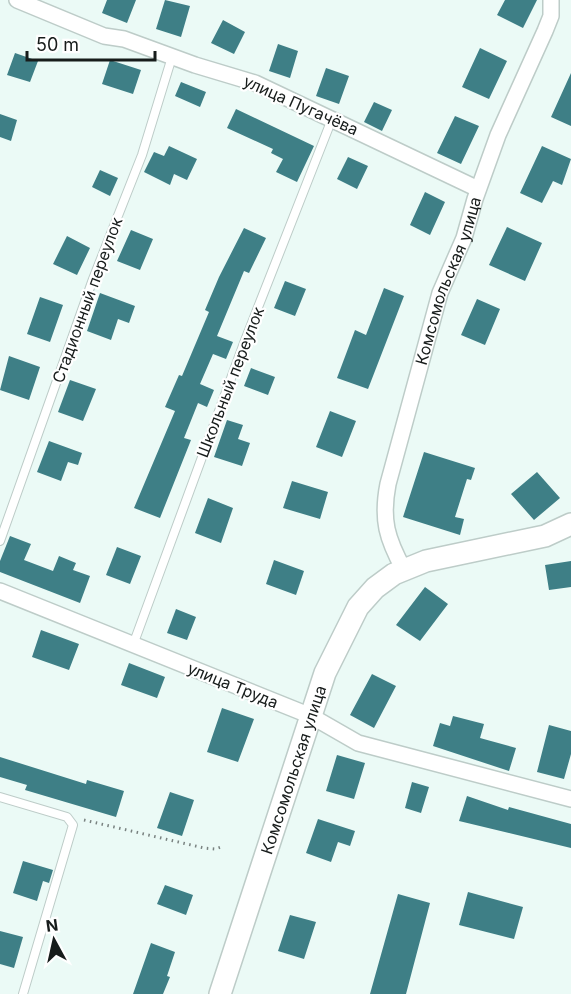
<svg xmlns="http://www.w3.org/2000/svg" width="571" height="994" viewBox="0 0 571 994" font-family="Inter,sans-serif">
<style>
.building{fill:#3e7f86}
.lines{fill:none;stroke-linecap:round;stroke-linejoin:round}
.lane-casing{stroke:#bdccc8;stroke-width:10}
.street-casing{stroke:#bdccc8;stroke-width:18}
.secondary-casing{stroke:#bdccc8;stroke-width:24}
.path{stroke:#798280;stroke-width:3;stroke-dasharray:1.5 4.5;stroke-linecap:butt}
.lane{stroke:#fff;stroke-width:8}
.street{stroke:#fff;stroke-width:15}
.secondary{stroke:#fff;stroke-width:21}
.labels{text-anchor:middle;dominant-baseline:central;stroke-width:4.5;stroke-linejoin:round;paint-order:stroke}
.street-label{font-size:16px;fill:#171c1b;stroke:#fff}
</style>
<rect width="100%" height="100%" fill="#ebfaf6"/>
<!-- building -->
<path class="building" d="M107,0H136L127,23L102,13Z
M165,0L190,6L181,37L156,29Z
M505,0H537L523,28L497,15Z
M223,20L245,32L234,54L211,43Z
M278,44L298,51L290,78L269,71Z
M480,48L507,61L489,99L462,87Z
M15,53L38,61L30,82L7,75Z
M110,60L141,70L133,94L102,84Z
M326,68L349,76L339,104L316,96Z
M571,73V126L551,117Z
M181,82L206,92L200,107L175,96Z
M374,102L392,110L382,131L364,122Z
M236,109L314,146L297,182L276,172L283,159L271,153L273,149L227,128Z
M0,114L17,120L11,141L0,137Z
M455,116L479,126L461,164L437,153Z
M169,146L197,159L187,180L174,174L170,185L144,172L154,152L164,156Z
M542,146L571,159L562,185L553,181L542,203L520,193Z
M348,157L368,166L357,189L337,179Z
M100,170L118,178L110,196L92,187Z
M425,192L445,202L430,235L410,225Z
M507,227L542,243L525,281L489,265Z
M244,228L266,238L249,273L244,271L217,336L233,342L226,359L213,354L200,384L214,390L207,407L198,403L184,438L191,440L160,518L134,508L175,411L165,407L179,375L182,376L209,312L205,310L219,277Z
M131,230L153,239L140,270L117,261Z
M67,236L90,248L77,275L53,264Z
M285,281L306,289L295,316L274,308Z
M384,288L404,296L368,389L337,378L355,330L366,335Z
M100,293L135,306L129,323L118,319L111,340L87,331Z
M40,297L63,305L50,342L27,334Z
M477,299L500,309L485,345L461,335Z
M9,356L40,367L29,400L0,390Z
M251,368L275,377L268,395L244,386Z
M70,380L96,389L83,421L58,412Z
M330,411L356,421L342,457L316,447Z
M227,420L243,425L238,439L250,443L242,466L214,457Z
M49,441L82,453L78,465L68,462L61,481L37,472Z
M424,452L475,468L471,480L467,479L455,517L464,519L460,535L403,517Z
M537,472L560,498L534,520L511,494Z
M292,481L328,492L320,519L283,508Z
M208,498L233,508L221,543L195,533Z
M10,536L31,544L24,560L53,571L59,556L76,563L73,570L90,576L80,603L0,572V561Z
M117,547L141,556L130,584L106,575Z
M274,560L304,571L296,595L266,584Z
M571,561V587L549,590L545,565Z
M425,587L448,604L420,641L396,625Z
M176,609L196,617L187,640L167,633Z
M41,630L79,644L69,670L32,657Z
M129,663L165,677L157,698L121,685Z
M372,674L396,686L374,728L350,715Z
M222,708L254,719L238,762L207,752Z
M453,716L484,724L480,738L516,748L509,771L433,746L440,723L450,726Z
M549,725L571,731V754L564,779L537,772Z
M337,755L365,763L354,799L326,791Z
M0,757L86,784L87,780L124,791L116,817L25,790L27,785L0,777Z
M412,782L429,787L421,813L405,808Z
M170,792L194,800L182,836L157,828Z
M467,796L508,810L509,807L571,824V848L459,821Z
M318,819L355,831L350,846L338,842L331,862L306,853Z
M23,861L53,870L49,883L43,881L37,901L13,893Z
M165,885L193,895L186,915L157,904Z
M468,892L523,907L514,939L459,925Z
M398,894L430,903L406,994H370Z
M290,915L316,922L304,959L278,951Z
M0,931L23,937L14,968L0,964Z
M151,943L175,952L167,976L170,977L163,994H133Z"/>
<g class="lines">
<defs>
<path id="lane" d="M0,541L93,279L142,155L172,57
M133,645L244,343L332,119
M0,797L67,817L73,825L23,994"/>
<g id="street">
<path d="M17,0L104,36L124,39L195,65L255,83L478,189"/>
<path id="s1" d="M404,570C387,539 381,520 388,484L440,293L464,238L475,199L498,135L545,31L551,16V0"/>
<path d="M0,591L311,716L358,743L571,799"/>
</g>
<g id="secondary">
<path id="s2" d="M220,994L325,673L358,607L375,588L394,574L426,561L545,536L571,524"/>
</g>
</defs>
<!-- lane casing -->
<use href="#lane" class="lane-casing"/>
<!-- street casing -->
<use href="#street" class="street-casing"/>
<!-- secondary casing -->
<use href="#secondary" class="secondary-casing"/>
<!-- path -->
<path class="path" d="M84,820L204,848L215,849L224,846"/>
<!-- lane -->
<use href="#lane" class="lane"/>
<!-- street -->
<use href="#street" class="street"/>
<!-- secondary -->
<use href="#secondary" class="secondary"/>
</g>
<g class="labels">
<!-- street labels -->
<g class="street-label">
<text transform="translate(301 105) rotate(24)">улица Пугачёва</text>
<text stroke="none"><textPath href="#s1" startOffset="302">Комсомольская улица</textPath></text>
<text transform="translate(87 300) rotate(-70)">Стадионный переулок</text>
<text transform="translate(230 382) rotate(-69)">Школьный переулок</text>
<text transform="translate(233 685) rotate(22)">улица Труда</text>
<text stroke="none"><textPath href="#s2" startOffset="236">Комсомольская улица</textPath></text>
</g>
</g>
<!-- north arrow -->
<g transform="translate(54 940) rotate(352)" stroke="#ffffff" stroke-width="4.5" paint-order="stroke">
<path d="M0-4.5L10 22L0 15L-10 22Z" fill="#171c1b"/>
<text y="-9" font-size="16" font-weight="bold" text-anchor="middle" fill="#171c1b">N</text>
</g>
<!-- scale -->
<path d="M27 51v9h128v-9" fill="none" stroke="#171c1b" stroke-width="3"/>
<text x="36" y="51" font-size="18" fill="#171c1b" stroke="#ffffff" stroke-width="4.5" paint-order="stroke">50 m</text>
</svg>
